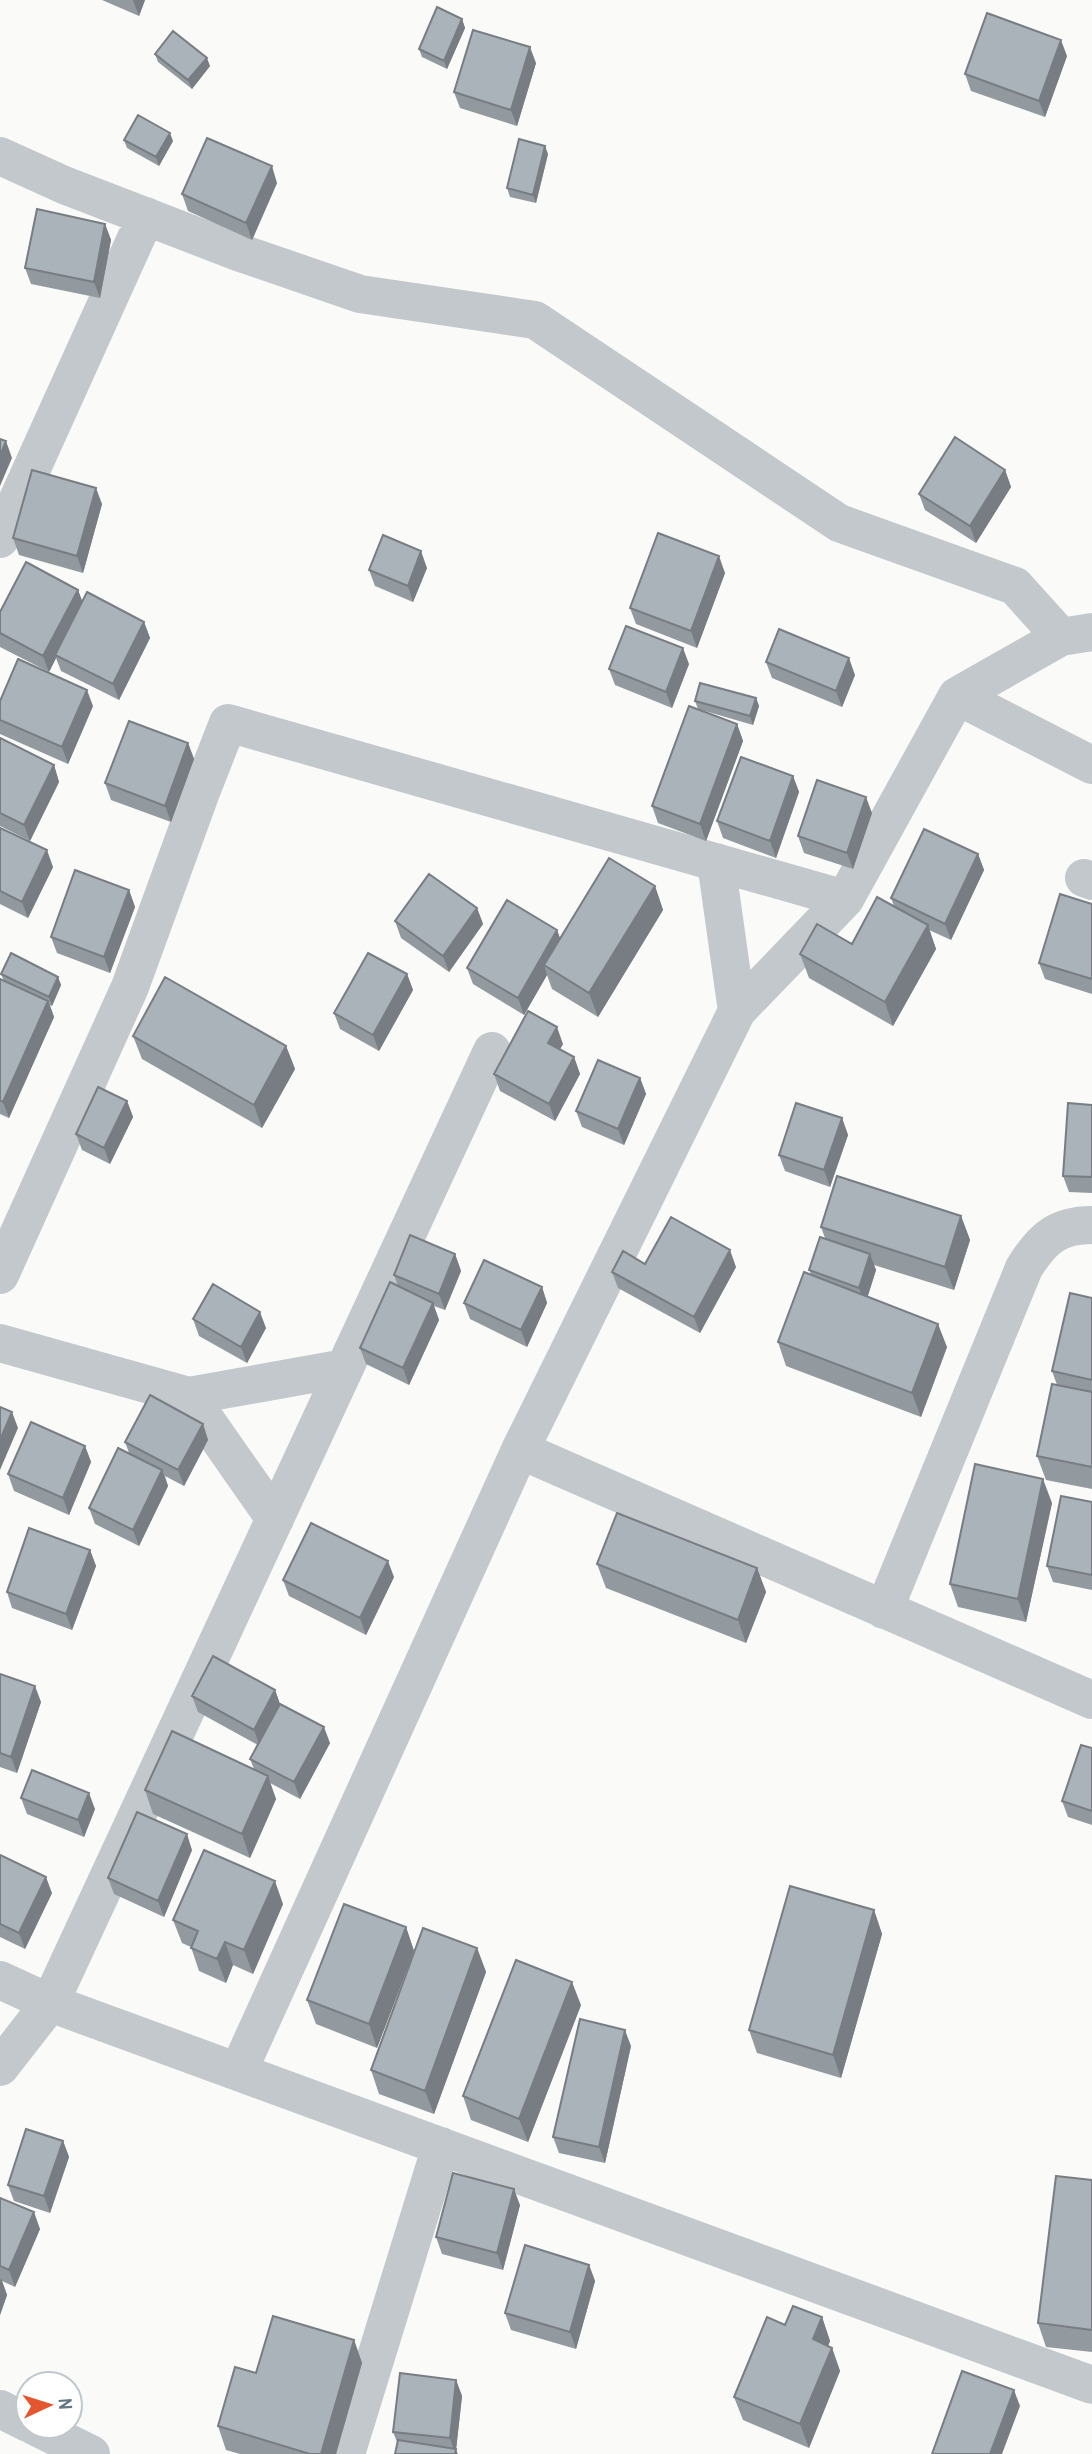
<svg xmlns="http://www.w3.org/2000/svg" width="1092" height="2454" viewBox="0 0 1092 2454" font-family="'Archivo Narrow',sans-serif">
<style>
.lines{fill:none;stroke-linecap:round;stroke-linejoin:round}
.minor{stroke:#c3c8cc;stroke-width:38}
.wall{fill:#929a9f}
.shaded-wall{fill:#777d82}
.building{fill:#aab3b9;stroke:#777d82;stroke-width:2}
</style>
<rect width="100%" height="100%" fill="#fafaf8"/>
<g class="lines">
<!-- minor -->
<path class="minor" d="M0,156L64,185L238,252L360,294L535,320L839,523L1015,586L1061,637
M0,539L146,216
M957,696L1092,765
M716,862L737,1011
M1084,878L1092,881
M0,1275L130,987L201,792L228,723L845,899L957,696L1061,637L1092,632
M0,1343L189,1396L275,1519
M189,1396L345,1368
M520,1450L1092,1700
M884,1610L1024,1268C1042,1239 1057,1225 1092,1225
M0,1980L50,2003L1092,2385
M0,2067L50,2003L492,1051
M238,2072L520,1450L737,1011L845,899
M0,2409L28,2423
M34,2426L91,2454
M346,2454L441,2146"/>
</g>
<!-- wall -->
<path class="wall" d="M102,0H145L139,16Z
M462,19L465,28L447,69L422,57L419,49Z
M155,54L210,66L192,89L158,62Z
M1067,56L1045,117L971,91L965,74Z
M536,63L517,126L460,108L454,92Z
M124,140L173,141L159,166L127,148Z
M548,154L536,203L510,197L507,188Z
M277,183L252,240L188,211L182,194Z
M105,224L111,240L100,298L31,284L25,268Z
M1005,470L1011,487L976,543L925,510L919,494Z
M102,504L83,573L19,555L13,538Z
M427,568L413,602L375,586L369,570Z
M725,573L697,648L636,624L630,608Z
M78,590L82,601L144,622L150,638L119,700L61,671L56,658L49,672L0,647V612Z
M766,662L855,675L842,707L772,678Z
M689,664L672,708L615,685L609,669Z
M756,698L759,706L753,725L698,709L695,701Z
M0,701L93,706L68,764L0,734Z
M737,724L743,741L706,841L658,823L652,806Z
M0,738L54,765L59,782L30,841L0,826Z
M188,743L194,759L171,822L111,800L105,783Z
M793,776L799,792L776,858L723,838L717,821Z
M872,813L853,869L804,853L798,836Z
M0,828L53,867L28,918L0,904Z
M978,854L984,870L951,940L929,930L936,949L893,1026L809,978L800,954L852,944L894,906L891,898Z
M655,886L663,910L598,1017L552,989L547,975L524,1015L473,984L467,968L557,930L560,938Z
M129,890L135,907L110,973L57,953L51,937Z
M1092,904V994L1045,979L1039,963Z
M477,908L483,924L449,972L401,938L395,921Z
M1,974L58,977L61,985L52,1006L50,1005L54,1017L9,1118L0,1114V979L4,981Z
M407,974L413,990L379,1051L340,1029L334,1013Z
M133,1036L286,1046L295,1069L262,1128L142,1059Z
M563,1044L559,1050L574,1057L580,1074L555,1121L500,1091L494,1074Z
M640,1078L646,1094L624,1145L582,1127L576,1111Z
M127,1101L133,1117L110,1164L82,1150L76,1134Z
M1092,1105V1193L1069,1192L1063,1176Z
M842,1118L848,1135L830,1187L785,1171L779,1155Z
M961,1216L970,1240L954,1290L874,1265L876,1270L868,1296L947,1347L921,1417L786,1366L778,1342L811,1274L809,1270L825,1238L821,1227Z
M455,1254L461,1271L445,1310L434,1306L439,1320L409,1385L366,1364L360,1348L398,1286L394,1275Z
M645,1264L736,1267L700,1333L618,1288L612,1272Z
M542,1287L547,1303L527,1347L470,1319L464,1303Z
M1092,1298V1489L1046,1480L1037,1456L1057,1385L1052,1371Z
M193,1319L266,1328L247,1363L199,1336Z
M203,1424L208,1440L184,1486L165,1476L168,1486L139,1546L95,1524L89,1508L129,1453L125,1442Z
M85,1446L91,1462L69,1515L14,1491L8,1474Z
M1092,1502V1590L1053,1582L1047,1566Z
M1052,1503L1026,1622L958,1607L950,1584Z
M90,1550L96,1566L72,1630L12,1608L7,1592Z
M597,1564L757,1568L766,1592L746,1643L606,1588Z
M394,1577L366,1635L289,1596L283,1580Z
M0,1674L41,1702L17,1773L0,1767Z
M275,1690L280,1704L330,1743L300,1799L270,1783L276,1799L250,1858L153,1814L145,1790L254,1769L250,1759L258,1745L198,1712L192,1696Z
M1092,1748V1825L1068,1817L1062,1801Z
M21,1798L95,1809L84,1837L27,1814Z
M192,1850L164,1917L114,1894L108,1878Z
M0,1855L52,1893L25,1949L0,1937Z
M283,1904L253,1974L233,1965L226,1983L199,1971L191,1947L182,1943L173,1920Z
M874,1910L882,1934L841,2078L757,2053L749,2030Z
M406,1927L414,1951L377,2048L316,2024L307,2000Z
M477,1948L486,1972L434,2114L379,2094L371,2070Z
M581,2005L528,2142L471,2120L463,2096Z
M631,2046L605,2163L559,2153L553,2137Z
M63,2141L69,2157L50,2213L14,2201L8,2185Z
M1092,2180V2352L1046,2347L1038,2323Z
M0,2198L40,2229L15,2287L2,2281L7,2295L0,2315Z
M520,2205L503,2270L442,2254L436,2237Z
M589,2265L595,2281L576,2349L511,2330L505,2313Z
M822,2317L830,2341L828,2346L832,2348L840,2371L809,2448L743,2420L734,2397L785,2325Z
M354,2340L362,2363L336,2454H240L226,2450L218,2426L256,2373Z
M456,2380L462,2396L456,2450L397,2442L393,2432Z"/>
<!-- shaded-wall -->
<path class="shaded-wall" d="M133,0H145L139,16Z
M462,19L465,28L447,69L444,61Z
M1061,40L1067,56L1045,117L1039,101Z
M530,47L536,63L517,126L511,110Z
M207,58L210,66L192,89L188,80Z
M170,133L173,141L159,166L156,157Z
M545,146L548,154L536,203L533,195Z
M272,166L277,183L252,240L246,223Z
M105,224L111,240L100,298L94,282Z
M6,441L12,458L0,486V456Z
M1005,470L1011,487L976,543L970,526Z
M96,488L102,504L83,573L77,556Z
M421,551L427,568L413,602L408,586Z
M719,556L725,573L697,648L691,631Z
M78,590L84,606L55,655L56,658L49,672L43,656Z
M144,622L150,638L119,700L113,684Z
M683,648L689,664L672,708L666,692Z
M849,658L855,675L842,707L836,691Z
M87,690L93,706L68,764L62,747Z
M756,698L759,706L753,725L750,716Z
M737,724L743,741L706,841L700,824Z
M188,743L194,759L171,822L165,806Z
M54,765L59,782L30,841L24,825Z
M793,776L799,792L776,858L770,841Z
M866,797L872,813L853,869L847,853Z
M47,850L53,867L28,918L22,902Z
M978,854L984,870L951,940L945,924Z
M655,886L663,910L598,1017L589,993Z
M129,890L135,907L110,973L104,957Z
M477,908L483,924L449,972L443,956Z
M928,925L936,949L893,1026L885,1002Z
M557,930L563,947L544,965L547,975L524,1015L518,998Z
M407,974L413,990L379,1051L373,1035Z
M58,977L61,985L52,1006L49,997Z
M48,1001L54,1017L9,1118L3,1102Z
M557,1027L563,1044L554,1060L548,1043Z
M286,1046L295,1069L262,1128L254,1105Z
M574,1057L580,1074L555,1121L549,1104Z
M640,1078L646,1094L624,1145L618,1129Z
M127,1101L133,1117L110,1164L104,1148Z
M842,1118L848,1135L830,1187L824,1170Z
M961,1216L970,1240L954,1290L945,1267Z
M730,1250L736,1267L700,1333L694,1317Z
M455,1254L461,1271L445,1310L439,1294Z
M870,1254L876,1270L865,1304L859,1288Z
M542,1287L547,1303L527,1347L521,1330Z
M433,1303L439,1320L409,1385L403,1368Z
M260,1312L266,1328L247,1363L241,1347Z
M938,1324L947,1347L921,1417L912,1393Z
M12,1412L18,1428L0,1470V1440Z
M203,1424L208,1440L184,1486L178,1470Z
M85,1446L91,1462L69,1515L63,1498Z
M162,1470L168,1486L139,1546L133,1530Z
M1043,1479L1052,1503L1026,1622L1018,1599Z
M90,1550L96,1566L72,1630L66,1614Z
M388,1561L394,1577L366,1635L360,1618Z
M757,1568L766,1592L746,1643L738,1620Z
M35,1686L41,1702L17,1773L11,1757Z
M275,1690L281,1707L260,1746L254,1730Z
M324,1727L330,1743L300,1799L294,1782Z
M268,1776L276,1799L250,1858L242,1834Z
M89,1793L95,1809L84,1837L78,1820Z
M187,1834L192,1850L164,1917L158,1901Z
M46,1877L52,1893L25,1949L19,1933Z
M275,1881L283,1904L253,1974L244,1950Z
M874,1910L882,1934L841,2078L833,2055Z
M406,1927L414,1951L377,2048L369,2024Z
M225,1942L233,1965L226,1983L217,1959Z
M477,1948L486,1972L434,2114L425,2091Z
M572,1982L581,2005L528,2142L519,2119Z
M625,2030L631,2046L605,2163L599,2147Z
M63,2141L69,2157L50,2213L44,2196Z
M514,2189L520,2205L503,2270L497,2253Z
M34,2212L40,2229L15,2287L9,2270Z
M589,2265L595,2281L576,2349L570,2332Z
M1,2278L7,2295L0,2315V2282Z
M822,2317L830,2341L821,2362L813,2339Z
M354,2340L362,2363L336,2454H321Z
M832,2348L840,2371L809,2448L800,2424Z
M456,2380L462,2396L456,2450L458,2454H455L450,2438Z
M1014,2390L1020,2406L1002,2454H990Z"/>
<!-- building -->
<path class="building" d="M437,7L462,19L444,61L419,49Z
M987,13L1061,40L1039,101L965,74Z
M473,30L530,47L511,110L454,92Z
M173,31L207,58L188,80L155,54Z
M138,115L170,133L156,157L124,140Z
M207,138L272,166L246,223L182,194Z
M519,139L545,146L533,195L507,188Z
M37,209L105,224L94,282L25,268Z
M955,437L1005,470L970,526L919,494Z
M0,439L6,441L0,456Z
M32,470L96,488L77,556L13,538Z
M658,533L719,556L691,631L630,608Z
M383,535L421,551L408,586L369,570Z
M26,562L78,590L43,656L0,633V612Z
M87,592L144,622L113,684L55,655Z
M626,626L683,648L666,692L609,669Z
M779,629L849,658L836,691L766,662Z
M18,659L87,690L62,747L0,720V701Z
M700,683L756,698L750,716L695,701Z
M689,706L737,724L700,824L652,806Z
M129,721L188,743L165,806L105,783Z
M0,738L54,765L24,825L0,813Z
M741,757L793,776L770,841L717,821Z
M817,780L866,797L847,853L798,836Z
M0,828L47,850L22,902L0,891Z
M924,829L978,854L945,924L891,898Z
M609,858L655,886L589,993L544,965Z
M75,870L129,890L104,957L51,937Z
M429,874L477,908L443,956L395,921Z
M1060,894L1092,904V979L1039,963Z
M877,897L928,925L885,1002L800,954L817,924L852,944Z
M507,900L557,930L518,998L467,968Z
M11,953L58,977L49,997L1,974Z
M368,953L407,974L373,1035L334,1013Z
M165,977L286,1046L254,1105L133,1036Z
M0,979L48,1001L3,1102L0,1100Z
M528,1011L557,1027L548,1043L574,1057L549,1104L494,1074Z
M598,1060L640,1078L618,1129L576,1111Z
M98,1087L127,1101L104,1148L76,1134Z
M796,1103L842,1118L824,1170L779,1155Z
M1068,1103L1092,1105V1177L1063,1176Z
M837,1176L961,1216L945,1267L821,1227Z
M671,1217L730,1250L694,1317L612,1272L623,1251L645,1264Z
M410,1235L455,1254L439,1294L394,1275Z
M820,1237L870,1254L859,1288L809,1270Z
M484,1260L542,1287L521,1330L464,1303Z
M804,1272L938,1324L912,1393L778,1342Z
M390,1282L433,1303L403,1368L360,1348Z
M213,1284L260,1312L241,1347L193,1319Z
M1070,1293L1092,1298V1380L1052,1371Z
M1052,1384L1092,1392V1467L1037,1456Z
M150,1395L203,1424L178,1470L125,1442Z
M0,1407L12,1412L0,1440Z
M31,1422L85,1446L63,1498L8,1474Z
M118,1448L162,1470L133,1530L89,1508Z
M975,1464L1043,1479L1018,1599L950,1584Z
M1061,1496L1092,1502V1575L1047,1566Z
M617,1513L757,1568L738,1620L597,1564Z
M311,1523L388,1561L360,1618L283,1580Z
M29,1528L90,1550L66,1614L7,1592Z
M213,1656L275,1690L254,1730L192,1696Z
M0,1674L35,1686L11,1757L0,1753Z
M280,1704L324,1727L294,1782L250,1759Z
M172,1731L268,1776L242,1834L145,1790Z
M1081,1745L1092,1748V1811L1062,1801Z
M32,1770L89,1793L78,1820L21,1798Z
M137,1812L187,1834L158,1901L108,1878Z
M204,1850L275,1881L244,1950L225,1942L217,1959L191,1948L198,1931L173,1920Z
M0,1855L46,1877L19,1933L0,1924Z
M790,1886L874,1910L833,2055L749,2030Z
M344,1904L406,1927L369,2024L307,2000Z
M423,1928L477,1948L425,2091L371,2070Z
M516,1960L572,1982L519,2119L463,2096Z
M580,2019L625,2030L599,2147L553,2137Z
M26,2129L63,2141L44,2196L8,2185Z
M453,2173L514,2189L497,2253L436,2237Z
M1056,2176L1092,2180V2330L1038,2323Z
M0,2198L34,2212L9,2270L0,2266Z
M525,2245L589,2265L570,2332L505,2313Z
M793,2306L822,2317L813,2339L832,2348L800,2424L734,2397L767,2317L785,2325Z
M273,2316L354,2340L321,2454H310L218,2426L235,2367L256,2373Z
M962,2371L1014,2390L990,2454H932Z
M400,2373L456,2380L450,2438L393,2432Z
M398,2440L456,2449L455,2454H395Z"/>
<!-- north arrow -->
<g transform="translate(49 2405) rotate(86)"><circle r="33" fill="#ffffff" stroke="#c1c8cd" stroke-width="2"/>
<path d="M0-5L12 26L0 18L-12 26Z" fill="#e4572e"/>
<text y="-10" font-size="19" font-weight="bold" text-anchor="middle" fill="#657683">N</text>
</g>
</svg>
